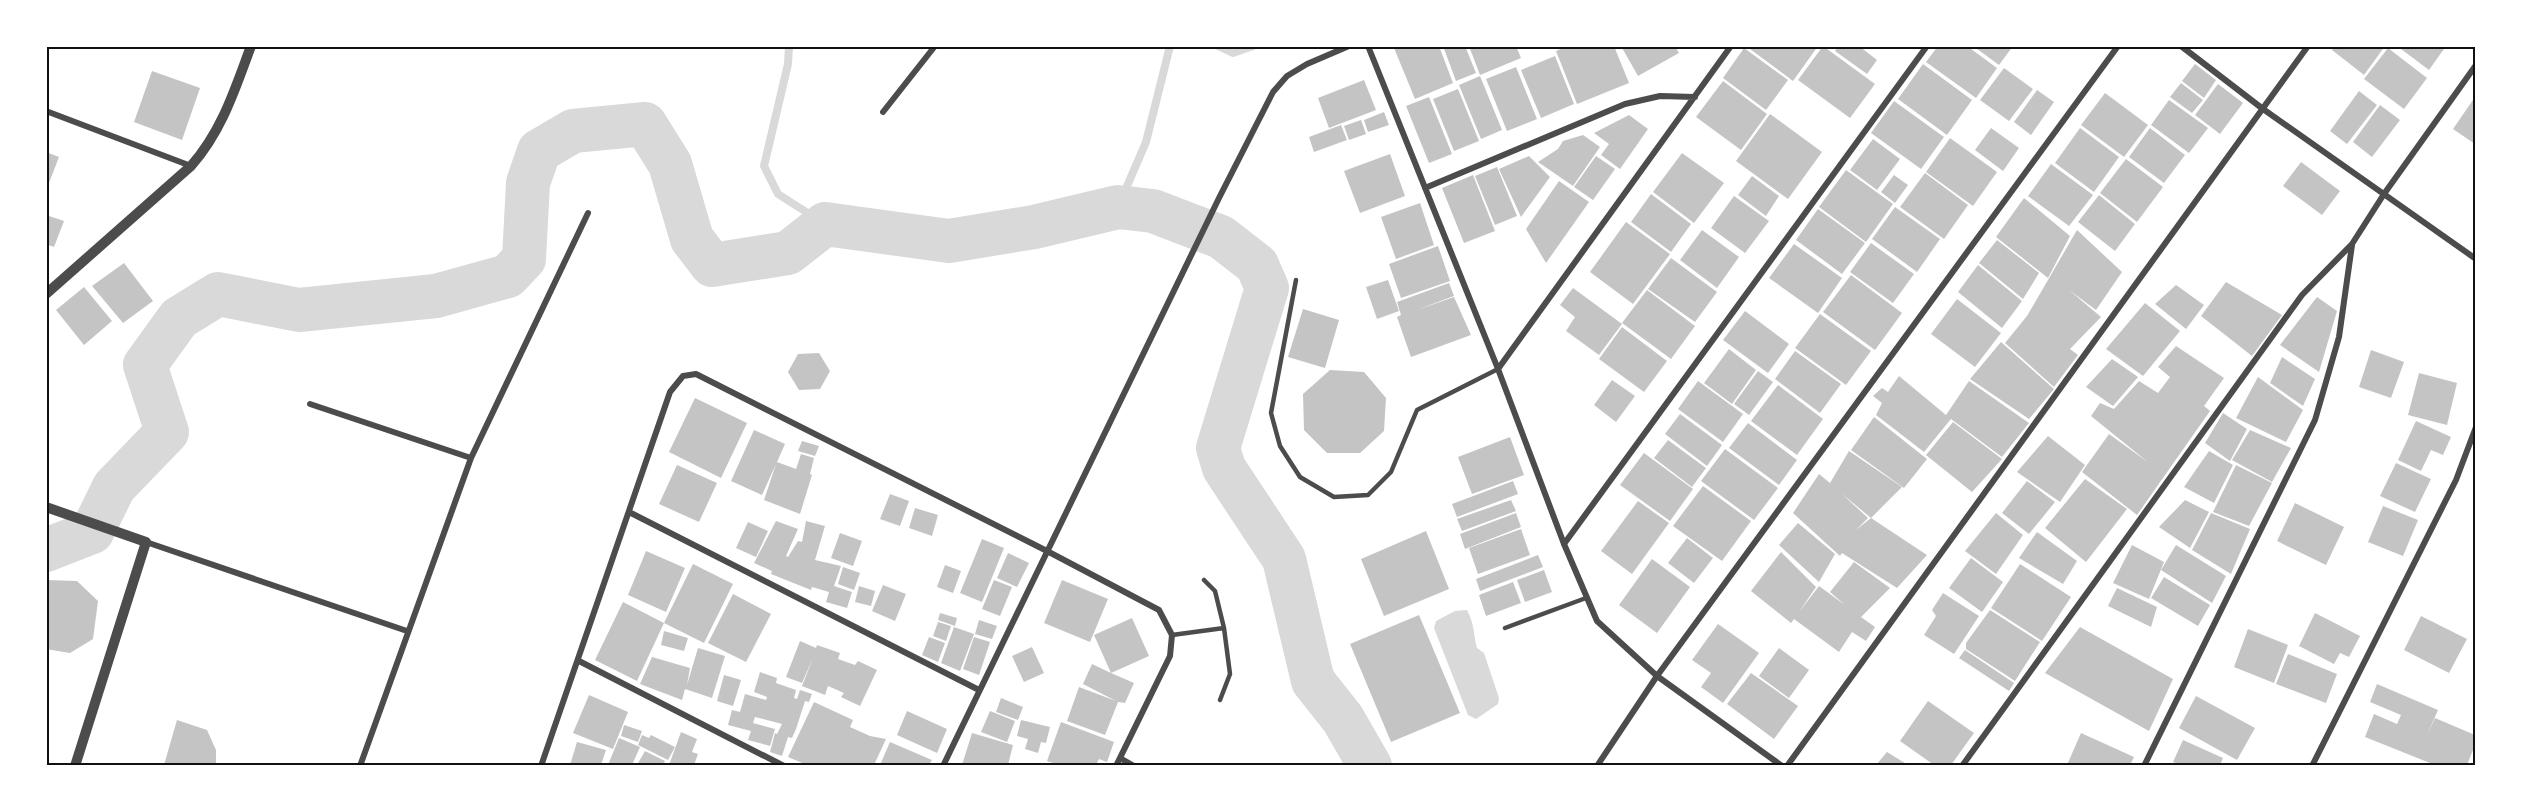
<svg xmlns="http://www.w3.org/2000/svg" width="2522" height="812" viewBox="0 0 2522 812" font-family="Overpass,sans-serif">
<style>
.water{fill:#d9d9d9}
.lines{fill:none;stroke-linecap:round;stroke-linejoin:round}
.stream{stroke:#d9d9d9;stroke-width:8}
.river{stroke:#d9d9d9;stroke-width:44}
.building{fill:#c4c4c4}
.service{stroke:#4c4c4c;stroke-width:4.5}
.minor{stroke:#4c4c4c;stroke-width:6}
.tertiary{stroke:#4c4c4c;stroke-width:10}
.neatline{fill:none;stroke:#111;stroke-width:2}
</style>
<rect width="100%" height="100%" fill="#fff"/>
<!-- water -->
<path class="water" d="M1467,610C1475,626 1473,632 1477,648L1484,653L1499,698L1498,704L1476,719L1468,715L1434,628L1436,621L1455,611Z"/>
<g class="lines">
<!-- stream -->
<path class="stream" d="M789,46L788,64L764,166L778,194L825,224
M1218,46L1233,53L1253,46
M1118,207L1146,142L1170,46"/>
<!-- river -->
<path class="river" d="M46,550L92,532L114,487L167,432L145,365L179,318L218,294L299,310L436,296L508,276L524,259L528,183L539,151L573,131L645,124L670,164L692,239L712,265L788,253L825,224L949,241L1034,227L1118,207L1153,211L1221,237L1257,265L1267,288L1218,448L1224,468L1284,559L1313,681L1343,719L1370,766"/>
</g>
<!-- building -->
<path class="building" d="M1399,46H1439L1453,83L1415,99L1394,48Z
M1443,46H1465L1476,73L1456,81Z
M1469,46H1516L1521,58L1480,75Z
M1568,46H1614L1629,83L1577,104L1556,51Z
M1621,46H1675L1679,53L1638,76Z
M1746,46H1818L1793,81Z
M1823,46L1875,84L1850,118L1798,80Z
M1839,46H1859L1877,60L1867,74L1835,51Z
M1938,46H1967L1997,68L1976,98L1926,62Z
M1973,46H2013L1999,65Z
M2334,46H2385L2364,75L2332,50Z
M2397,46H2446L2429,70Z
M1744,48L1788,80L1766,110L1723,78Z
M2388,48L2427,78L2404,109L2364,79Z
M1555,56L1574,104L1541,118L1521,70Z
M1923,64L1972,100L1947,135L1898,99Z
M2195,64L2216,80L2204,98L2182,81Z
M1516,67L1537,119L1507,131L1486,79Z
M2004,68L2033,89L2009,121L1980,100Z
M152,71L200,88L182,140L134,122Z
M1480,76L1502,130L1481,139L1459,85Z
M1364,80L1376,110L1329,128L1318,98Z
M1723,81L1767,114L1741,150L1696,117Z
M2181,83L2203,100L2192,113L2170,97Z
M2218,84L2243,103L2220,134L2195,115Z
M1458,89L1479,141L1454,151L1433,99Z
M2037,90L2054,102L2031,135L2014,122Z
M2359,91L2377,105L2347,144L2330,131Z
M2105,93L2148,125L2124,157L2081,125Z
M1429,97L1452,154L1429,163L1406,106Z
M2475,97V144L2453,129Z
M2169,100L2208,128L2189,153L2151,125Z
M1894,101L1944,137L1921,169L1871,133Z
M2380,105L2400,120L2372,157L2353,142Z
M1384,112L1389,125L1368,132L1364,120Z
M1770,114L1822,152L1788,199L1736,161Z
M1629,115L1648,129L1620,169L1601,155L1609,144L1594,133Z
M1361,120L1366,134L1349,140L1344,126Z
M1341,125L1347,140L1314,152L1309,137Z
M1991,128L2019,148L2003,171L1975,150Z
M2080,128L2119,157L2094,192L2055,163Z
M2150,128L2185,155L2164,183L2129,157Z
M1583,135L1600,147L1573,186L1538,162L1558,149L1563,141Z
M1950,138L1997,172L1973,206L1926,172Z
M1873,139L1900,159L1877,190L1850,170Z
M46,152L59,157L47,188H46Z
M1682,153L1724,183L1694,223L1653,192Z
M1390,154L1405,196L1360,213L1344,171Z
M1529,156L1550,177L1521,217L1499,169Z
M1596,156L1615,169L1593,200L1574,187Z
M2126,159L2163,187L2137,222L2100,193Z
M2301,162L2340,191L2322,215L2283,186Z
M2051,164L2093,195L2069,226L2028,196Z
M1497,167L1517,216L1495,225L1475,176Z
M1846,170L1893,204L1866,242L1819,207Z
M1925,173L1968,205L1944,239L1900,207Z
M1473,175L1495,231L1464,243L1442,188Z
M1894,175L1908,185L1895,203L1881,192Z
M1752,176L1779,196L1766,216L1738,195Z
M1559,181L1589,202L1546,263L1526,229Z
M1651,194L1691,224L1671,252L1631,222Z
M2099,195L2135,224L2115,251L2078,222Z
M1734,196L1769,221L1745,253L1711,228Z
M2024,198L2070,236L2048,278L1996,237Z
M1420,203L1434,245L1396,259L1381,217Z
M1895,207L1940,239L1917,272L1872,239Z
M1818,209L1865,243L1842,274L1796,240Z
M46,215L64,221L54,247L46,244Z
M1626,222L1670,254L1633,304L1590,272Z
M1702,230L1739,257L1717,288L1680,260Z
M2077,230L2122,272L2096,310L2069,290L2101,317L2070,349L2078,355L2054,387L2005,343L2027,316Z
M1997,240L2039,273L2023,299L1979,263Z
M1871,243L1914,274L1893,303L1850,272Z
M1794,244L1842,278L1818,313L1769,278Z
M1438,246L1450,281L1401,298L1389,264Z
M1671,258L1717,292L1695,322L1648,289Z
M124,263L153,301L123,323L92,286Z
M1978,265L2022,301L2002,328L1958,292Z
M1851,275L1902,313L1875,350L1823,312Z
M1388,280L1399,311L1377,319L1366,287Z
M2226,282L2282,315L2252,356L2201,316Z
M1449,283L1454,296L1414,311L1454,297L1471,335L1411,357L1397,317L1401,315L1397,302Z
M2176,285L2204,305L2186,329L2155,304Z
M84,287L112,321L84,345L56,310Z
M1573,288L1622,324L1599,355L1566,331L1575,317L1560,305Z
M1647,290L1695,326L1671,359L1622,323Z
M2317,297L2337,311L2319,372L2280,345Z
M1957,299L2001,333L1975,367L1931,334Z
M2145,303L2180,331L2143,376L2106,349Z
M1303,309L1339,320L1325,368L1288,357Z
M1745,311L1789,344L1768,373L1723,340Z
M1820,314L1871,351L1846,385L1795,348Z
M1622,327L1667,361L1644,392L1599,359Z
M2001,342L2054,389L2029,419L1970,379Z
M2176,346L2224,378L2204,406L2210,411L2137,515L2082,472L2109,434L2149,463L2091,416L2100,403L2114,409L2139,381L2158,393L2170,377L2158,367Z
M1729,349L1756,370L1732,404L1704,383Z
M2371,350L2404,362L2391,398L2359,387Z
M1795,351L1841,384L1820,413L1775,379Z
M819,353L830,371L820,389L799,390L788,372L798,354Z
M2282,357L2315,379L2303,406L2270,383Z
M2112,359L2138,377L2113,406L2086,387Z
M1330,370L1364,372L1386,398L1384,431L1360,453H1327L1304,430L1303,394Z
M1758,371L1773,382L1749,415L1734,404Z
M2419,373L2457,383L2447,425L2408,415Z
M1899,376L1946,415L1969,381L2029,423L2002,457L1951,419L1924,452L1876,415L1882,403L1873,396L1882,388L1888,392Z
M2258,377L2303,410L2286,442L2236,418Z
M1612,380L1635,396L1616,422L1594,405Z
M1698,381L1743,414L1723,442L1678,409Z
M1778,385L1823,419L1797,455L1751,421Z
M695,398L747,423L721,478L669,452Z
M2223,413L2247,429L2230,461L2205,443Z
M1680,414L1722,445L1707,466L1665,434Z
M1874,417L1927,459L1904,488L1851,450Z
M2416,421L2451,437L2443,455L2431,450L2421,471L2398,460Z
M1953,422L2002,459L1972,492L1926,455Z
M1748,423L1797,460L1779,485L1729,448Z
M754,430L785,444L777,462L796,469L801,454L814,458L810,474L812,475L800,514L764,500L776,464L762,495L731,481Z
M2250,430L2291,448L2272,482L2232,460Z
M2048,436L2085,465L2060,502L2017,472Z
M1510,437L1524,475L1472,494L1458,457Z
M1668,440L1706,468L1692,487L1654,458Z
M802,441L819,446L815,456L798,451Z
M1725,449L1778,488L1754,520L1701,481Z
M1849,451L1902,487L1871,518L1841,493L1868,518L1856,530L1871,518L1927,555L1897,588L1842,553L1840,556L1793,513L1819,474L1830,483Z
M2209,451L2233,465L2214,503L2184,487Z
M1644,453L1693,489L1670,521L1620,485Z
M2396,463L2431,479L2415,512L2380,496Z
M677,465L717,483L699,522L659,504Z
M2236,465L2272,483L2249,526L2213,512Z
M2085,479L2127,509L2086,562L2045,528Z
M1513,481L1518,494L1457,517L1452,504Z
M2027,481L2055,502L2029,534L2002,513Z
M1703,486L1751,521L1722,561L1673,526Z
M890,494L909,501L900,526L880,519Z
M1511,500L1516,511L1462,531L1457,519Z
M2185,500L2209,512L2190,548L2159,527Z
M1638,501L1669,523L1632,574L1601,551Z
M2295,503L2344,527L2326,565L2277,541Z
M2383,506L2418,520L2403,556L2368,542Z
M915,508L938,515L932,536L909,528Z
M1516,513L1521,527L1465,549L1460,534Z
M1996,513L2023,535L1996,574L1965,551Z
M2211,513L2250,529L2231,574L2192,550Z
M776,521L798,529L786,556L788,557L798,541L802,542L806,521L825,526L815,560L841,566L834,586L852,592L847,608L826,602L829,592L812,587L811,590L771,574L772,571L754,563Z
M748,522L768,531L756,557L736,548Z
M1798,523L1835,554L1819,582L1779,545Z
M1521,529L1530,555L1478,574L1469,548Z
M1426,531L1449,589L1384,616L1361,559Z
M2037,532L2077,561L2063,584L2019,558Z
M840,533L862,541L853,566L831,558Z
M1687,538L1713,558L1694,583L1668,563Z
M982,539L1004,548L982,602L960,593Z
M2132,545L2164,562L2149,599L2113,583Z
M2176,545L2226,576L2212,603L2161,570Z
M646,551L685,568L666,612L628,595Z
M1781,552L1816,587L1799,612L1819,586L1845,605L1830,592L1854,562L1890,588L1861,617L1875,627L1866,641L1852,632L1839,652L1794,619L1791,623L1751,591Z
M1008,553L1029,563L1017,587L997,578Z
M1538,555L1543,567L1480,591L1476,579Z
M1971,558L2003,582L1982,612L1949,588Z
M1652,559L1690,587L1657,633L1619,605Z
M693,564L733,584L704,643L664,623L637,681L595,660L623,602L664,623Z
M2020,564L2071,597L2042,641L1991,608Z
M945,565L961,571L953,593L937,587Z
M843,567L860,573L854,590L838,584Z
M1544,570L1552,592L1525,602L1517,580Z
M2164,577L2210,605L2198,626L2151,598Z
M46,580L77,581L98,601L93,639L70,653L46,649Z
M994,580L1012,587L1000,616L982,609Z
M1062,580L1108,599L1090,642L1044,623Z
M1513,582L1521,603L1486,616L1479,595Z
M883,585L906,594L895,621L872,611Z
M859,586L875,591L871,606L855,602Z
M2117,588L2157,607L2151,627L2108,606Z
M1943,593L1979,616L1954,654L1924,635L1936,616L1932,610Z
M733,594L771,614L746,662L708,643Z
M1990,610L2040,642L2015,681L1966,649V643Z
M940,613L957,618L955,626L938,620Z
M2315,613L2360,636L2349,657L2340,653L2334,664L2299,646Z
M1419,615L1460,713L1391,742L1350,644Z
M2421,616L2467,639L2449,673L2404,650Z
M1132,618L1149,656L1111,673L1134,683L1125,703L1118,702L1105,735L1067,721L1079,687L1116,701L1083,684L1092,664L1111,673L1094,635Z
M979,620L997,626L992,639L975,634Z
M938,622L951,626L946,641L933,636Z
M1718,624L1759,653L1723,703L1701,687L1711,673L1692,660Z
M954,627L974,634L960,671L941,663Z
M2080,627L2173,679L2149,731L2045,673Z
M2248,629L2288,645L2274,683L2234,667Z
M664,631L688,638L684,651L661,645Z
M929,637L945,643L938,662L922,655Z
M974,637L990,642L979,675L963,669Z
M800,641L816,648L817,645L840,653L838,659L855,665L858,661L877,670L860,706L841,697L844,693L828,686L825,695L802,686L813,658L802,683L786,677Z
M1032,647L1044,673L1024,682L1012,656Z
M698,648L725,656L712,698L685,689L682,700L640,684L652,657L690,668L687,685Z
M1779,648L1809,670L1789,698L1759,676Z
M1965,650L2014,683L2009,691L1959,658Z
M2288,654L2337,674L2326,703L2276,684Z
M760,672L777,678L776,683L796,690L794,698L797,699L800,690L812,694L809,702L805,701L796,729L792,738L788,737L782,756L770,752L775,733L777,734L782,724L755,717L753,723L775,729L770,746L748,740L751,731L728,725L732,710L740,712L745,694L766,700L767,697L754,692Z
M1751,673L1798,706L1774,739L1727,704Z
M724,675L741,680L733,706L717,701Z
M2377,684L2438,710L2426,737L2435,718L2475,735V745L2467,765H2435L2365,737L2374,714L2397,724L2401,715L2370,702Z
M589,695L628,712L613,749L573,733Z
M2196,696L2255,728L2237,760L2179,728Z
M1001,698L1023,707L1018,720L996,712Z
M1928,701L1974,733L1951,765H1934L1900,741Z
M814,702L853,720L850,727L870,736L886,739L874,765H807L788,757Z
M907,711L947,729L937,753L897,735Z
M990,711L1015,721L1007,742L981,732Z
M177,720L207,730L216,750V765H164Z
M1021,720L1050,727L1046,743L1041,742L1038,753L1025,749L1028,739L1017,736Z
M1061,722L1114,742L1107,762L1099,759L1096,765H1059L1047,761Z
M624,725L642,731L638,742L621,736Z
M681,732L697,739L692,752L698,754L694,765H669Z
M972,733L1013,745L1008,765H962Z
M2081,733L2134,757L2130,765H2067Z
M642,735L649,738L651,735L675,747L668,760L638,745Z
M619,738L640,747L632,765H608Z
M2183,740L2223,758L2220,765H2181L2173,762Z
M577,742L606,750L601,765H570Z
M890,742L932,760L929,765H880Z
M645,751L665,761L663,765H637Z
M1887,752L1908,765H1876Z"/>
<g class="lines">
<!-- service -->
<path class="service" d="M1296,280L1271,413L1280,446L1300,477L1334,497L1368,495L1391,472L1417,410L1498,369
M1204,580L1215,591L1224,628L1230,674L1220,700
M1505,628L1586,598
M1172,635L1224,628"/>
<!-- minor -->
<path class="minor" d="M1368,46L1498,369L1564,544L1597,621L1657,676L1782,766
M2181,46L2263,109L2476,259
M46,111L191,166
M883,112L935,46
M1425,188L1625,104L1660,96L1695,97
M1498,369L1731,46
M310,404L471,458
M629,512L979,690
M146,542L407,631
M1564,544L1927,46
M579,661L784,766
M1120,758L1134,766
M360,766L471,458L588,213
M541,766L670,392L683,376L696,374L1047,551L1159,610L1172,635L1170,656L1116,766
M943,766L1219,198L1273,92L1287,76L1307,64L1349,46
M1597,766L1657,676L2118,46
M1787,766L2308,46
M1962,766L2302,295L2352,244L2384,194L2476,65
M2144,766L2315,420L2339,337L2352,245
M2312,766L2456,480L2476,427"/>
<!-- tertiary -->
<path class="tertiary" d="M46,294L191,166C222,131 235,89 251,46
M46,507L146,542L75,766"/>
</g>
<!-- border -->
<rect width="2522" height="812" fill="none" stroke="#ffffff" stroke-width="96"/>
<rect x="48" y="48" width="2426" height="716" class="neatline"/>
</svg>
